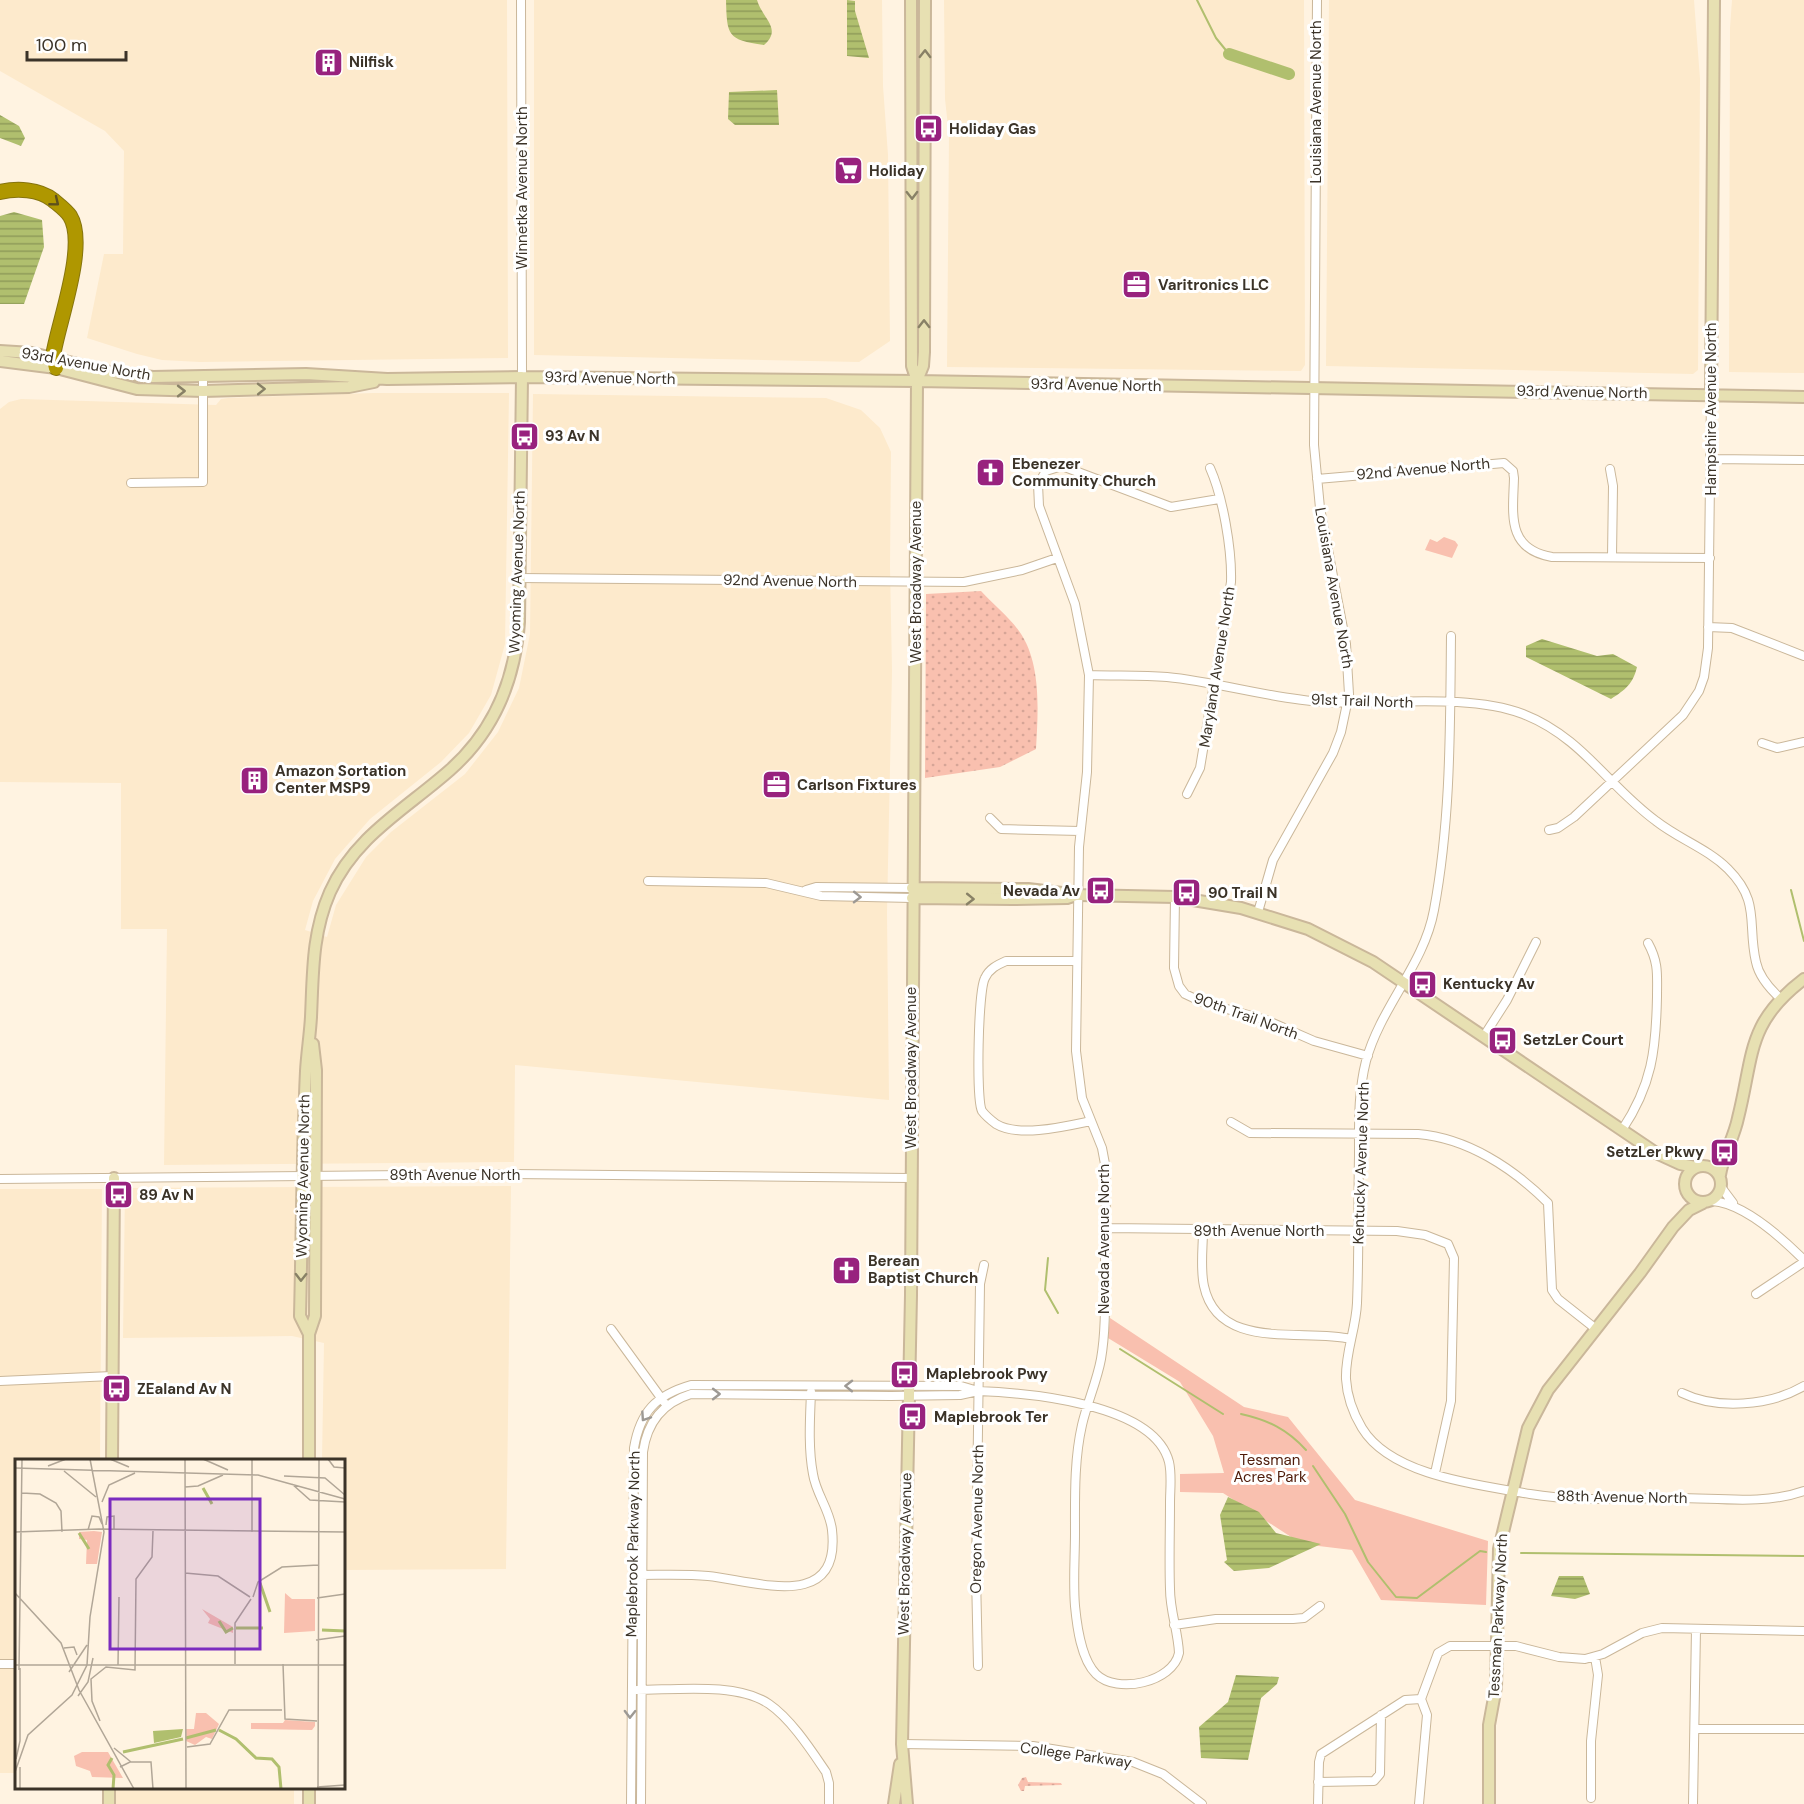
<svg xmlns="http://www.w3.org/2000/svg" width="1804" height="1804" viewBox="0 0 1804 1804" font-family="'DM Sans',sans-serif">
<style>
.built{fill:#fdeacc}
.grass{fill:url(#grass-dots)}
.park{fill:#f9c0af}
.water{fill:url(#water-rules)}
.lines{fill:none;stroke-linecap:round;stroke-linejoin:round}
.stream{stroke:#b0bf6e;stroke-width:2}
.river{stroke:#b0bf6e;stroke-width:12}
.street-casing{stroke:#cab79a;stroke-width:10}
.secondary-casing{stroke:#cab79a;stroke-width:14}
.highway-casing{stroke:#86740e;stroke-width:16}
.street{stroke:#fff;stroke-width:8}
.secondary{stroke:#e7e0b2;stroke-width:10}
.highway{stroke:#af9700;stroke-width:14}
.oneway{stroke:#888166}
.oneway2{stroke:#5e511c}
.oneway3{stroke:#9d9994}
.labels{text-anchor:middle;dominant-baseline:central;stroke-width:6;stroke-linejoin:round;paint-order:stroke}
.poi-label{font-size:15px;font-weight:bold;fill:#3b3328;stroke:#fff;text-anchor:start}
.street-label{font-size:15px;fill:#3b3328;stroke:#fff}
.park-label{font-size:15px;fill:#4e1b09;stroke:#fff}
.inset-river{fill:none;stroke:#b0bf6e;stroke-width:3}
.inset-road{fill:none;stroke:#b1a697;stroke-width:1.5}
.view{fill:#7b2cbf;fill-opacity:0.15;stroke:#7b2cbf;stroke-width:3}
.inset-edge{fill:none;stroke:#3b3328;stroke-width:3}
</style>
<defs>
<pattern id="grass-dots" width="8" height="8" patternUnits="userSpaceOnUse" patternTransform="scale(1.5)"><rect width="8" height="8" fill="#f9c0af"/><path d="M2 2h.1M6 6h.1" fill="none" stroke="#d6a597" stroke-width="1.8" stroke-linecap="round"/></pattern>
<pattern id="water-rules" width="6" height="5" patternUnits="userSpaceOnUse" patternTransform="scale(1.5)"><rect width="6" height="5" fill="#b0bf6e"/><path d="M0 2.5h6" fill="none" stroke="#909c5a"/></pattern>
</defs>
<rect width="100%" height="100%" fill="#fff3e1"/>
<!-- built -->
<path class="built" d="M0,0H507L508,358L200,362L162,360L137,354L87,338L104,254H123L124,151L105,131L0,71Z
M534,0H882L883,86L888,155L890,341L859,362L534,355Z
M944,0H1304L1305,365L1301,371L947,367L949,136L945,99Z
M1329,0H1694L1700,79L1698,370L1693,374L1326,366Z
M1732,0H1804V373L1729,372L1730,28Z
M373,393H509L505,644L491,695L469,733L441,762L370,819L335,859L313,901L305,930L327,937L336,905L366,857L391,832L465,774L498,732L519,688L530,634L533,394L826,398L861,410L880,428L891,452L890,567L892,671L887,912L889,1100L515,1065L514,1162L164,1165L167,929H121V783L0,782V409L9,402L21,399L216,405L221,399L228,398Z
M511,1186L506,1569L344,1570V1460H322L324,1343L292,1336L123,1338L125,1188Z
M0,1189H102L100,1460H16V1773H0Z
M114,1788H294V1804H115Z"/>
<!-- grass -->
<path class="grass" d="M981,591C993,604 1009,617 1019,631C1042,663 1038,712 1036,749L1000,767L925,778L926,594Z
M1026,1777L1028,1782L1061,1783L1062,1785L1025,1786L1024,1791H1021L1018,1785L1022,1778Z"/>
<!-- park -->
<path class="park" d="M1444,537L1455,541L1458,545L1452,558L1425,550L1430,539L1437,542Z
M1110,1318L1244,1407L1288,1417L1355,1500L1488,1541L1486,1605L1381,1600L1352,1550L1302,1544L1223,1493L1180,1492V1474L1224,1473L1213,1436L1180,1382L1108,1338Z"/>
<!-- water -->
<path class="water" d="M726,0H757C762,18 783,29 764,45C727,40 727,35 726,0Z
M847,0L855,1V11L869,58L847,56Z
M777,90L779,125H735L728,119L729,92Z
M0,115L19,126L25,138L21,146L0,138Z
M14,212L42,220L44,247L24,304H0V216Z
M1542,639L1597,656L1613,654L1637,667C1633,684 1625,690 1611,699L1526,657V646Z
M1228,1497L1259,1512L1276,1533L1321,1544L1269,1568L1234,1571L1224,1562L1227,1560L1220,1515Z
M1559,1576H1583L1590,1594L1575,1599L1551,1596Z
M1236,1675L1279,1677L1277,1684L1261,1698L1248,1760L1201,1758L1199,1727L1228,1702Z"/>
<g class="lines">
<!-- stream -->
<path class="stream" d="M1197,0L1216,38L1229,54
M1791,890L1804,941
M1048,1258L1045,1290L1058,1313
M1120,1349L1223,1414
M1241,1414C1268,1420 1287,1429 1306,1450
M1313,1466L1345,1514L1368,1562L1396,1597L1417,1598L1480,1551L1486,1552
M1521,1553L1804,1556"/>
<!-- river -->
<path class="river" d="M1229,54L1289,74"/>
<defs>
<path id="street" d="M521,0L522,377
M1711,459L1804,460
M1610,469L1613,486L1612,557
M1317,479L1504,463L1513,471L1514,478C1513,514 1506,549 1552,557L1710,558
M131,483L203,482V377
M519,578L964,582L1022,570L1057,558
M1708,627L1732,628L1804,656
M1451,636C1450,728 1451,819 1434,910C1424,965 1381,1006 1366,1061C1358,1092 1359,1124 1359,1156C1358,1205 1359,1254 1357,1303C1356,1329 1345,1353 1346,1379C1347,1396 1353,1413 1362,1428C1391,1476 1479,1485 1530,1494C1578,1502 1628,1498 1677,1498C1718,1498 1765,1505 1804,1491
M1089,675C1115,676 1141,675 1167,677C1219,682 1271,699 1324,702C1384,705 1467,693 1523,714C1582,737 1608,786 1656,821C1679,839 1708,849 1728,869C1761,902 1747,924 1756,962C1759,977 1770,989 1781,999
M1762,743L1777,748L1804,742
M1187,794L1200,768L1231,582C1232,550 1223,497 1210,468
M990,818L1001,829L1080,831
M1549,830L1558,828L1574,817L1683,715L1699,691L1704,677L1708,648L1711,396
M648,881L766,883L821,896L912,898
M806,890L816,887L912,888
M1175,897L1174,968L1179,986L1185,994L1202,1002L1266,1020L1314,1041L1368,1056
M1258,912L1273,860L1333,753L1341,732L1349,694L1346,644L1320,508L1314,445L1317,0
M1076,961H1006C997,965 989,969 985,978C978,990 976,1100 982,1111C985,1115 992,1121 996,1124C1019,1138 1067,1126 1091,1121
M1484,1036L1507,1000L1536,942
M1231,1122L1250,1133L1418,1134C1467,1138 1513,1168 1548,1203L1552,1290L1558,1299L1596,1329
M1622,1130C1652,1085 1656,1050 1657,997C1657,975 1659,963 1648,943
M0,1179L512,1174L910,1178
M1721,1187L1733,1203
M1712,1201C1743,1203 1782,1238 1804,1260
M1105,1228L1397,1231L1425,1235L1448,1244L1454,1258L1451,1401L1435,1473
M1203,1230C1203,1248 1200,1268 1204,1286C1218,1352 1303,1328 1351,1339
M1756,1294L1804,1262
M611,1329L664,1402
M0,1381L112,1376
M978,1391C1028,1393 1154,1403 1169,1462C1172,1475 1170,1489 1170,1503C1170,1531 1169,1561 1170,1589C1170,1611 1178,1631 1179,1653C1173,1682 1117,1695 1096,1674C1081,1659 1077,1627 1075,1606C1073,1582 1075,1557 1075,1533C1075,1497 1074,1460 1082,1425C1087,1403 1097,1381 1101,1359C1106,1330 1105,1298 1105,1269C1105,1234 1107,1199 1105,1164L1102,1148L1082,1098L1076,1051L1079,847L1087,772L1089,675L1075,604L1039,506L1038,484L1046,471L1062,466L1171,507L1219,499
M1682,1393C1717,1410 1770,1406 1804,1386
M640,1575C663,1575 686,1574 708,1576C756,1581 841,1613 832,1530C830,1510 816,1494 813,1474C808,1448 810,1418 811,1392
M1174,1625L1216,1619H1293L1304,1618L1320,1606
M0,1664H16
M978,1666L976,1575L980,1284L984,1265
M637,1690C675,1690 737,1682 769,1704C791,1719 811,1750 826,1772L829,1783V1804
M1421,1699L1438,1653L1450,1646H1516L1559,1657L1585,1659L1603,1654L1642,1633L1662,1628L1804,1631
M1695,1729H1804
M902,1744L1033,1746L1133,1762L1163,1774L1202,1804
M1318,1782L1374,1781L1380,1774L1381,1715
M1591,1798V1741L1598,1675L1595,1657
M631,1804L634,1448C640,1412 656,1395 691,1385L961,1386L978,1391L960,1395L891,1396L691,1394C662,1403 647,1423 643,1452L641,1804
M1318,1804L1319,1762L1321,1754L1405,1700L1421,1699
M1419,1804L1427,1715L1421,1699
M1693,1804L1696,1629"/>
<path id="secondary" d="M0,351L32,353L110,372L153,377L306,374L387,379L522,377L917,381L1804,397
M0,361L56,368L137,389L203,391L349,387L374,382
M917,381L923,366L924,352L925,0
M1711,396L1714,0
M912,888L1028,889L1079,895L1175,897L1241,908L1308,929L1373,962L1656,1153L1680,1164L1695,1167
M912,898L1013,899L1067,898L1076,895
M1685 1184a18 18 0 1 1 36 0a18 18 0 1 1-36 0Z
M1720,1175C1723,1155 1734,1138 1738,1118C1754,1055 1746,1023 1804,979
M309,1334L300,1316C302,1235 302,1153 306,1071C307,1053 310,1035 311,1017C313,973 312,933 330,892C355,836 406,809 450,770C494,731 515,680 519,622L522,377
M112,1460L114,1178
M309,1460V1334L315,1316L316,1070L313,1044
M309,1788V1804
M109,1804V1788
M894,1804L900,1764
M907,1804L902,1744L911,1295L917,381L912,366L911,0
M1489,1804V1725L1496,1687L1499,1549L1528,1428L1548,1390L1640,1273L1673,1227L1689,1210L1703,1203"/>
<path id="highway" d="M0,192C17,188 39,189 53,200C59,205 66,210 70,216C88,245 58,323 53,356L56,368"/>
</defs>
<!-- street casing -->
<use href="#street" class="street-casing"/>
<!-- secondary casing -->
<use href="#secondary" class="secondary-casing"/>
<!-- highway casing -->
<use href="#highway" class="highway-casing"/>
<!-- street -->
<use href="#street" class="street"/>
<!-- secondary -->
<use href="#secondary" class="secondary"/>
<!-- highway -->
<use href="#highway" class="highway"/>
</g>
<!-- one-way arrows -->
<defs><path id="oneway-chevron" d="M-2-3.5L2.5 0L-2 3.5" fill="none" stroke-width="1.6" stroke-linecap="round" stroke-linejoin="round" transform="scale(1.5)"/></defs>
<g class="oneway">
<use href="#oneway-chevron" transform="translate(925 54) rotate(-89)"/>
<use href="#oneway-chevron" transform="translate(912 195) rotate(89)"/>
<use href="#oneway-chevron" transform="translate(924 324) rotate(-90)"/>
<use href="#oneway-chevron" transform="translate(261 389) rotate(-1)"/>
<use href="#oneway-chevron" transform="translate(181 391)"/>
<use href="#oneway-chevron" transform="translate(970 899) rotate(1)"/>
<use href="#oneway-chevron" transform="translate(301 1277) rotate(91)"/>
</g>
<use class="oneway2" href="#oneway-chevron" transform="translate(55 202) rotate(39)"/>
<g class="oneway3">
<use href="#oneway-chevron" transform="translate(857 897) rotate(1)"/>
<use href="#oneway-chevron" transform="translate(849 1386) rotate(-179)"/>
<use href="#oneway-chevron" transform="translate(716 1394)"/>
<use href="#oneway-chevron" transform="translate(645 1417) rotate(124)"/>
<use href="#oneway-chevron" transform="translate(630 1714) rotate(91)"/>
</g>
<!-- icons -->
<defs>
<symbol id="building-square" viewBox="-11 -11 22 22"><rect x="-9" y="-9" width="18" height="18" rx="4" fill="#98227e" stroke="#fff"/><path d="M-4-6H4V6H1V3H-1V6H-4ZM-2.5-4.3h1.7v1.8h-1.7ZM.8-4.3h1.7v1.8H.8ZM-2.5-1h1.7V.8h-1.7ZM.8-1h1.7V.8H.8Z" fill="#fff"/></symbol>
<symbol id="bus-square" viewBox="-11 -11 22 22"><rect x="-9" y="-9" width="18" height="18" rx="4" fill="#98227e" stroke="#fff"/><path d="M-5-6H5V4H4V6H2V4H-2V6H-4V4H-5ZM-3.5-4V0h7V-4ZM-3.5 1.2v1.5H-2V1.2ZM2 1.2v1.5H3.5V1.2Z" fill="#fff"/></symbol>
<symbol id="supermarket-square" viewBox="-11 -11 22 22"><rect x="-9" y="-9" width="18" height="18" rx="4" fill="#98227e" stroke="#fff"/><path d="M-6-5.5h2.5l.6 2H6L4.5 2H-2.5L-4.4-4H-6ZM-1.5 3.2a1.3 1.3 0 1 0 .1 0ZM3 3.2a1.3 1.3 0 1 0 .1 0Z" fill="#fff"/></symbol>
<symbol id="office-square" viewBox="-11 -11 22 22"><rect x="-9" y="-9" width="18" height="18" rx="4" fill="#98227e" stroke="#fff"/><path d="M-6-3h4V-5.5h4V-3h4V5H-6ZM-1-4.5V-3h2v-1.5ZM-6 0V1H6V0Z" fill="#fff"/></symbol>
<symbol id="church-square" viewBox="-11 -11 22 22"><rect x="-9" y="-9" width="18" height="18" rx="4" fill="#98227e" stroke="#fff"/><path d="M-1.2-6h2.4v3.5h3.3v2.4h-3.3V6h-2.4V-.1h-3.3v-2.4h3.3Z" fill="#fff"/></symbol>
</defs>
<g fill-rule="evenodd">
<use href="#building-square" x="312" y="46" width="33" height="33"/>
<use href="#bus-square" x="912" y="112" width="33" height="33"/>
<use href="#supermarket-square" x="832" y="154" width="33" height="33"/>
<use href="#office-square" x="1120" y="268" width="33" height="33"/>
<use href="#bus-square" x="508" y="420" width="33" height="33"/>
<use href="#church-square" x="974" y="456" width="33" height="33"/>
<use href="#building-square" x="238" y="764" width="33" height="33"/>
<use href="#office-square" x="760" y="768" width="33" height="33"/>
<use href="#bus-square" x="1084" y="874" width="33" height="33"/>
<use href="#bus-square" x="1170" y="876" width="33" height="33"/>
<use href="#bus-square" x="1406" y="968" width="33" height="33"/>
<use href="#bus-square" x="1486" y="1024" width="33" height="33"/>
<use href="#bus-square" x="1708" y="1136" width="33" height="33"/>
<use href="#bus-square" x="102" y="1178" width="33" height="33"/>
<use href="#church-square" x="830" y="1254" width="33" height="33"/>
<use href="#bus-square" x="888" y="1358" width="33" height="33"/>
<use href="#bus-square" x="100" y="1372" width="33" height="33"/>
<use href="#bus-square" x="896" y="1400" width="33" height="33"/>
</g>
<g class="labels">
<!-- poi labels -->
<g class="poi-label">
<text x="349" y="62">Nilfisk</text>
<text x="949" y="129">Holiday Gas</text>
<text x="869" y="171">Holiday</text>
<text x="1158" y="285">Varitronics LLC</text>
<text x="545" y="436">93 Av N</text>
<text x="1012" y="464">Ebenezer<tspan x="1012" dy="17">Community Church</tspan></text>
<text x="275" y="771">Amazon Sortation<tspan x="275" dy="17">Center MSP9</tspan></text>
<text x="797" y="785">Carlson Fixtures</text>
<text x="1080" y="891" text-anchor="end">Nevada Av</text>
<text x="1208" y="893">90 Trail N</text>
<text x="1443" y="984">Kentucky Av</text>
<text x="1523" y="1040">SetzLer Court</text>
<text x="1704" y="1152" text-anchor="end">SetzLer Pkwy</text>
<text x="139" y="1195">89 Av N</text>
<text x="868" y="1261">Berean<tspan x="868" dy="17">Baptist Church</tspan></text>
<text x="926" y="1374">Maplebrook Pwy</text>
<text x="137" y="1389">ZEaland Av N</text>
<text x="934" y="1417">Maplebrook Ter</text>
</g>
<!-- street labels -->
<g class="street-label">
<text transform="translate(1316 102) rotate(-90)">Louisiana Avenue North</text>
<text transform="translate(522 188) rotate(-90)">Winnetka Avenue North</text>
<text transform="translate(86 364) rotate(10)">93rd Avenue North</text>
<text transform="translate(610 378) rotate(1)">93rd Avenue North</text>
<text transform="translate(1096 385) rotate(1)">93rd Avenue North</text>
<text transform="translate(1582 392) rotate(1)">93rd Avenue North</text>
<text transform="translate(1711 409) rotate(-90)">Hampshire Avenue North</text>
<text transform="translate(1423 469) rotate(-5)">92nd Avenue North</text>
<text transform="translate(517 572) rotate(-88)">Wyoming Avenue North</text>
<text transform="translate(790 581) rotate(1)">92nd Avenue North</text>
<text transform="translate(916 582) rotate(-90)">West Broadway Avenue</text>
<text transform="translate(1334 588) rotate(80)">Louisiana Avenue North</text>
<text transform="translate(1217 667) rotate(-81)">Maryland Avenue North</text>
<text transform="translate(1362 701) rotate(2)">91st Trail North</text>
<text transform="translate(1246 1016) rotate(20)">90th Trail North</text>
<text transform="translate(911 1068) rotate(-90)">West Broadway Avenue</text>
<text transform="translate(1361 1163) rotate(-88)">Kentucky Avenue North</text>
<text x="455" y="1175">89th Avenue North</text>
<text transform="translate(303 1176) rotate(-89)">Wyoming Avenue North</text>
<text x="1259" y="1231">89th Avenue North</text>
<text transform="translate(1104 1239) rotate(-90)">Nevada Avenue North</text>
<text transform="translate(1622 1497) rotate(1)">88th Avenue North</text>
<text transform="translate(977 1519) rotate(-89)">Oregon Avenue North</text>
<text transform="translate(633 1544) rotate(-89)">Maplebrook Parkway North</text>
<text transform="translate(905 1554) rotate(-89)">West Broadway Avenue</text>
<text transform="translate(1498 1616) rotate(-87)">Tessman Parkway North</text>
<text transform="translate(1076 1755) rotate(8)">College Parkway</text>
</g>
<!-- park labels -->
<g class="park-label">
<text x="1270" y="1460">Tessman<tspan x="1270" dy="17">Acres Park</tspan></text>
</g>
</g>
<!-- overview -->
<g transform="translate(15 1459)">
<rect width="330" height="330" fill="#fff3e1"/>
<path d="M181,254H191L204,265L197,280L191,278L180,286L171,282V270H179Z" fill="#f9c0af"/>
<path d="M79,72L87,73L82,105H71L72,81L64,80V73Z" fill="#f9c0af"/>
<path d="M270,134L277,140H300V172L269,174ZM187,150L218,168V174L193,164L195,160ZM270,261L300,263V267L297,271L236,270V264H268ZM67,293H93L108,319L77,318L75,312L61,307L59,297Z" fill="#f9c0af"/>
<path d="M168,270L166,278L139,284L138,272Z" fill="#b0bf6e"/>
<path class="inset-river" d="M188,29L197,45M64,74L74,90M245,124L255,153M204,162L211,173L218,169M221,169H248M307,171L330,172M204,271L221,280L241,299L257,300L264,308L266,330M171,279L201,271M108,293L168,280M97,299L93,306L99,316L98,330"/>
<path class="inset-road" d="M95,0L114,8M170,0L171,330M188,0L213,11M313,0L319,8L330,9M33,7L51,0M0,9L243,16L330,40M49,12L81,38M269,17L310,19L330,36M277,25L295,41L330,43M170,28L183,27L208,16M7,34L25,35L41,44L46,52L47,73M87,43L94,26L120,14M91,66L92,58L99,57V71M73,71L77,57L84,58L87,65M0,73L84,70L330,73M237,73V0M170,114L203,117L235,138M0,134L46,184L64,231L119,330M238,138L243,123L267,108L303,106M302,139L330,135M301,181L330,177M49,189L59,188L62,196M220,205V164L236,140M268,205L270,260L302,262M0,206H330M103,206L104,138M4,211L7,0M54,213L72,186M63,237L73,223L78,199M85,262L77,242L76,220L91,208L120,211L121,120L137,98L138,72M172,288L195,285L214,251H267M99,289L116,303M1,300L5,282V209M105,308L115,303H136L138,330M0,313L13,276L57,236L72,206L75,158L89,73L75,0M302,328L330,326M5,330V308M303,330L304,0"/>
<path class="view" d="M95,40H245V190H95Z"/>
<rect width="330" height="330" class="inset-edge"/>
</g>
<!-- scale -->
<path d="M27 51v9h99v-9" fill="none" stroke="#3b3328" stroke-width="3"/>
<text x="36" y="51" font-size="18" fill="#3b3328" stroke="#ffffff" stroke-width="4.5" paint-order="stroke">100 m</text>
</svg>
